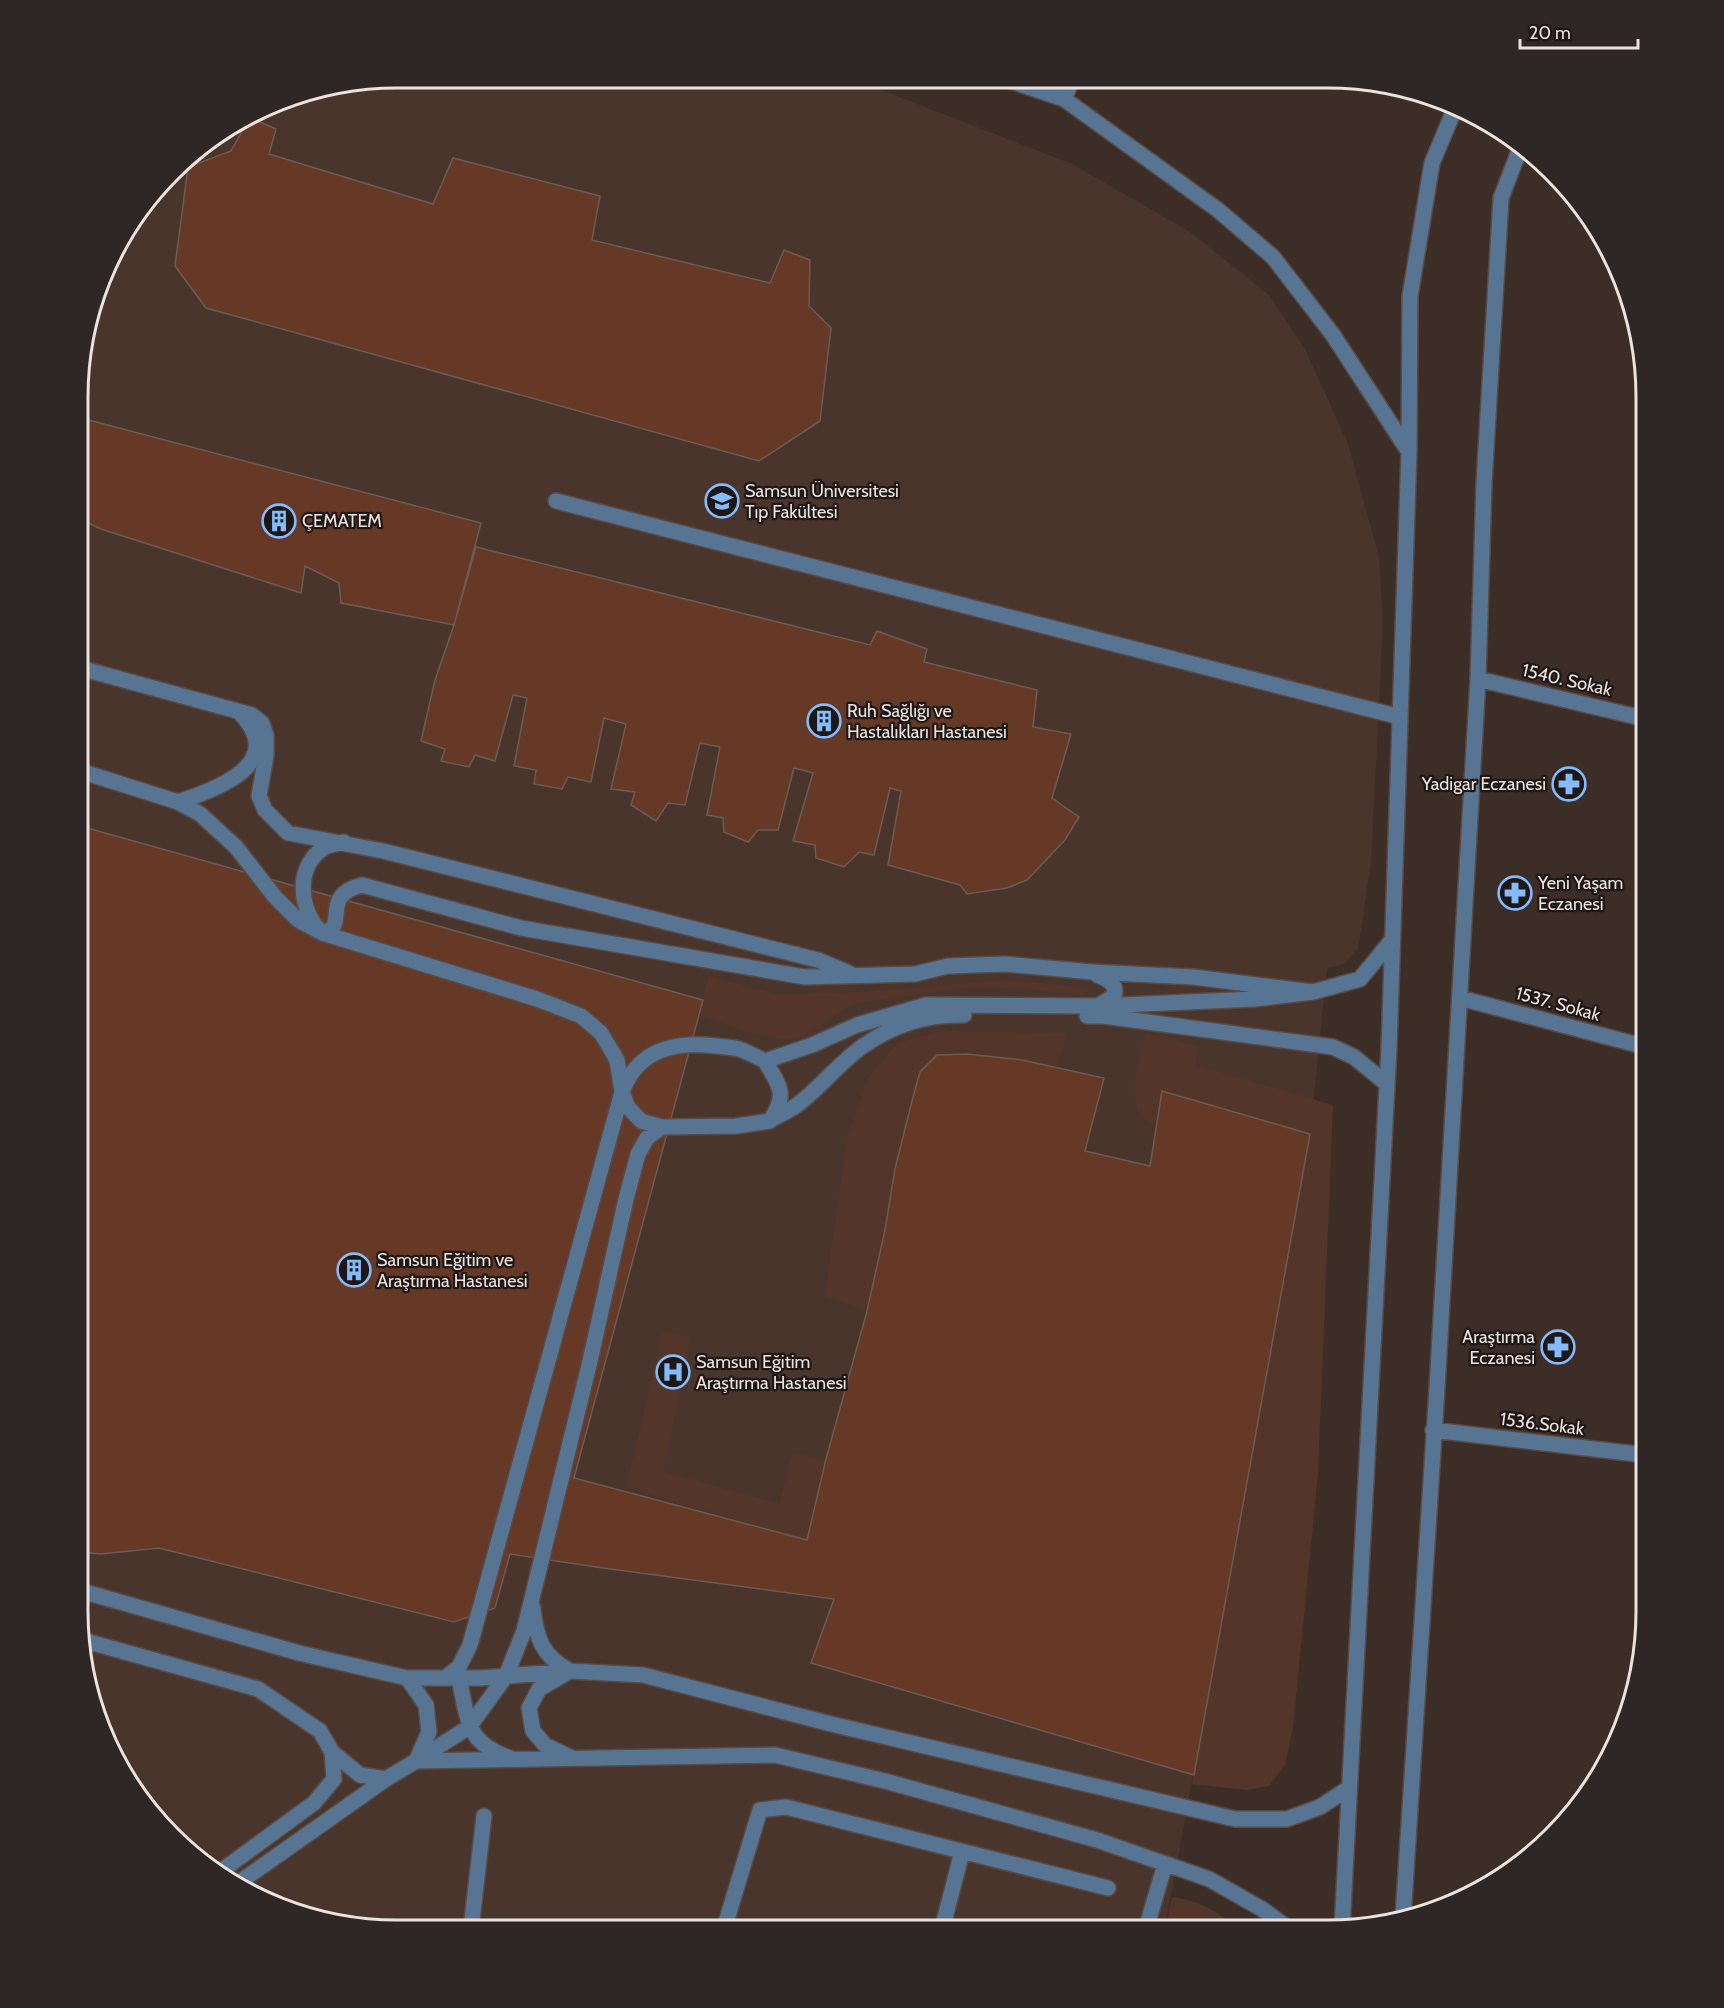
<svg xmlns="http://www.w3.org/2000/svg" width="1724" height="2008" viewBox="0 0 1724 2008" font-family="Cabin,sans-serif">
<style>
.built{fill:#49352c}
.green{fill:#533629}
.building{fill:#663926;stroke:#6c5b54;stroke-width:1.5}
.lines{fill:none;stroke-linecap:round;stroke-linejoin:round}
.minor-casing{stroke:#584a44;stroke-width:18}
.minor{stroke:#587493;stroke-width:15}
.labels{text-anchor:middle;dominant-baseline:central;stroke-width:4.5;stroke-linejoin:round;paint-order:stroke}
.poi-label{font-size:18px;fill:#ece2de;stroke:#1e1715;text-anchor:start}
.street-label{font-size:18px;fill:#ece2de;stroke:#1e1715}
.rim{fill:none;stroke:#ece2de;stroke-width:3}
</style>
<rect width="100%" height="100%" fill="#3c2d27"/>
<!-- built -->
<path class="built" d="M398,78L853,79L1072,164L1190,232L1269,295L1305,349L1348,444L1379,557L1383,623L1371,864L1358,949L1345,963L1327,969L1310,1134L1165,1929H377L295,1913L220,1876L171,1836L121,1770L89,1693L78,1610L81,356L121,238L187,157L295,95Z"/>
<!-- green -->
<path class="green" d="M708,976L778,994L859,992L1004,980L1087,987L1090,991L1083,995C1042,991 1000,986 959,989C943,990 926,993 909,996C893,998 876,999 859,1003C832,1010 817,1039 787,1039C762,1040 724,1023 699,1015Z
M941,1031L1068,1033L1057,1067C1017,1059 978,1053 938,1055L920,1072L912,1101L867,1311L825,1296L847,1137L868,1078L897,1043Z
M1145,1033L1198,1046L1196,1065L1333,1105L1318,1473L1293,1728L1285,1765L1269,1786L1247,1790L1192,1784L1310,1134L1163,1091L1158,1125L1145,1121L1137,1109L1134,1086Z
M663,1331L691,1337L663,1471L779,1504L793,1453L826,1459L807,1540L626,1488Z
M1172,1897C1200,1901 1216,1910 1236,1929H1165Z"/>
<!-- building -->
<path class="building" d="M253,119L276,129L269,154L433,204L453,158L600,196L592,240L770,283L784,250L810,260L809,306L831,328L820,421L759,461L206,308L175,266L188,167L231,151L246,124Z
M81,418L481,523L454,625L341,603L339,583L305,566L301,593L101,529L80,519Z
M476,547L870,645L877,631L927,649L924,662L1037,690L1033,727L1071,734L1052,798L1079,817L1065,840L1027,880L1007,888L967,894L960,885L888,865L901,791L890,788L874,855L859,852L844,867L816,858L815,845L793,841L813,773L794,768L778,830H758L748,842L724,832L723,818L707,815L720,747L700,743L685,805L668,803L656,821L631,805L635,792L611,789L626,724L604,718L591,782L568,777L562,789L534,784L536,770L514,766L527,698L513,695L495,761L475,755L469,767L441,761L445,749L421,741L435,680L454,625Z
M80,826L703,1000L574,1478L807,1540L826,1459L867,1311L885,1230L895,1169L912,1101L920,1072L937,1055L967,1054L1022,1060L1104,1078L1085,1151L1150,1166L1162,1091L1310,1134L1194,1775L811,1663L834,1599L603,1568L510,1554L495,1608L454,1622L159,1548L101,1554L78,1552Z"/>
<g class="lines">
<defs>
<path id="minor" d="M1008,80L1064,99L1218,210L1273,257L1333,335L1409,452
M1064,99L1072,80
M556,501L1400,717
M80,668L252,715L262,723L266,735V756L259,796L265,810L288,833L383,851L818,960L849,973
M1478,679L1646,719
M80,771L178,802L200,814L236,847L275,897L298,920L322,933L537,999L581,1016L601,1033L617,1060L622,1092L628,1107L641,1121L662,1127
M178,802C218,789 289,763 239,712
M344,842C337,844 327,845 322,849C294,870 300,911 322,933C351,927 318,896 362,885L521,928L805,977L915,974L948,966L1005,964L1092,972L1193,977L1313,992L1360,979L1392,940
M1097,975C1107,979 1118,984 1114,996L1098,1006
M1460,998L1646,1047
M1087,1016H1103L1333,1047L1354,1057L1387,1084
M772,1119C780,1115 789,1111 797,1105C820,1088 839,1063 863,1046C893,1025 927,1014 964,1015
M1433,1430L1645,1455
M78,1590L299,1653L407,1678H481L570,1671L643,1675L831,1724L1235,1819H1287L1320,1807L1349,1788
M533,1608C536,1638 542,1656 570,1671
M82,1640L258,1689L320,1731L332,1752L334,1779L314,1803L217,1874
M459,1670C459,1679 461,1689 463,1698C469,1732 476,1746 510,1758
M565,1674L539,1689L529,1708L533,1731L545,1745L572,1758
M445,1678L459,1667L470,1645L622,1092C638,1049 675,1041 716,1046C724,1047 732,1047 739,1049C748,1052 757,1057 765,1061L812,1045L857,1025L926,1005L1098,1006L1255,999L1313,992
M332,1752L360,1775L386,1779L416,1761L429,1732L426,1705L407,1678
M416,1761L775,1755L885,1781L1097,1840L1209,1879L1262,1909L1289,1929
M416,1761L469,1727L506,1676L524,1631L590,1361L626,1199L638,1154L647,1138L662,1127L736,1126L770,1121C788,1093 780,1087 765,1061
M237,1884L386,1779
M1403,1918L1437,1388L1478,679L1484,483L1501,198L1521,146
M471,1929L484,1816
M724,1929L760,1810L786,1807L1108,1888
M942,1929L962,1852
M1146,1929L1165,1864
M1342,1929L1389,1048L1409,452L1410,296L1432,163L1456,106"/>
</defs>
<!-- minor casing -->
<use href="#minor" class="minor-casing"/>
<!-- minor -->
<use href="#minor" class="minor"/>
</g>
<!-- icons -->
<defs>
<symbol id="university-ring" viewBox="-11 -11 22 22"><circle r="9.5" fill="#1e1715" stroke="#84bcfb" stroke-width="1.5"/><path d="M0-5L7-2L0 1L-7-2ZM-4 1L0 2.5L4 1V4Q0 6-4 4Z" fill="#84bcfb"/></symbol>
<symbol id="building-ring" viewBox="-11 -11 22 22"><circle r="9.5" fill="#1e1715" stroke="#84bcfb" stroke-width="1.5"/><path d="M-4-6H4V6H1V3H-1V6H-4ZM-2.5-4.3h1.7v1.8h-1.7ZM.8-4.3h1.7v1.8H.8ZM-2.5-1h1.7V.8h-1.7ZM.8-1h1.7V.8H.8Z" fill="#84bcfb"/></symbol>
<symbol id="pharmacy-ring" viewBox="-11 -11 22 22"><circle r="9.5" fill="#1e1715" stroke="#84bcfb" stroke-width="1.5"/><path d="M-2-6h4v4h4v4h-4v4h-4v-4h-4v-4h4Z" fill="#84bcfb"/></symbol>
<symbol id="hospital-ring" viewBox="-11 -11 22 22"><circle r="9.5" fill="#1e1715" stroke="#84bcfb" stroke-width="1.5"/><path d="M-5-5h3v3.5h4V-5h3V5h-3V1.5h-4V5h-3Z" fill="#84bcfb"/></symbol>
</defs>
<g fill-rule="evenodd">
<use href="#university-ring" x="703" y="482" width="38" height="38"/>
<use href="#building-ring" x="260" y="502" width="38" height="38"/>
<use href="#building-ring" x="805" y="702" width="38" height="38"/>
<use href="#pharmacy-ring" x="1550" y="765" width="38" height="38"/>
<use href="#pharmacy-ring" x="1496" y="874" width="38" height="38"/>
<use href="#building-ring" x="335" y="1251" width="38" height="38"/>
<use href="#pharmacy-ring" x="1539" y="1328" width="38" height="38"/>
<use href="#hospital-ring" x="654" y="1353" width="38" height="38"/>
</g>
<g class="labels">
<!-- poi labels -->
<g class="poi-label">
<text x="745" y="491">Samsun Üniversitesi<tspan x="745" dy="21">Tıp Fakültesi</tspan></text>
<text x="302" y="521">ÇEMATEM</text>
<text x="847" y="711">Ruh Sağlığı ve<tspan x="847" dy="21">Hastalıkları Hastanesi</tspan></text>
<text x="1546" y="784" text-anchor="end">Yadigar Eczanesi</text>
<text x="1538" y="883">Yeni Yaşam<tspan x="1538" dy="21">Eczanesi</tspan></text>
<text x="377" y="1260">Samsun Eğitim ve<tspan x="377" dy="21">Araştırma Hastanesi</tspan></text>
<text x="1535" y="1337" text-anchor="end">Araştırma<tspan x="1535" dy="21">Eczanesi</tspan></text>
<text x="696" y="1362">Samsun Eğitim<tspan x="696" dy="21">Araştırma Hastanesi</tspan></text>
</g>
<!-- street labels -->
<g class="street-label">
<text transform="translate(1567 680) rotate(13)">1540. Sokak</text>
<text transform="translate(1558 1004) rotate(15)">1537. Sokak</text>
<text transform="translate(1542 1424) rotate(7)">1536.Sokak</text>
</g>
</g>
<!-- crop -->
<path d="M0 0H1724V2008H0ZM397 88H1327A309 309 0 0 1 1636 397V1611A309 309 0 0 1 1327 1920H397A309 309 0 0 1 88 1611V397A309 309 0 0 1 397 88Z" fill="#2e2725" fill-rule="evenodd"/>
<path class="rim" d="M397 88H1327A309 309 0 0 1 1636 397V1611A309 309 0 0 1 1327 1920H397A309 309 0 0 1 88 1611V397A309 309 0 0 1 397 88Z"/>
<!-- scale -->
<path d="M1520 39v9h118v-9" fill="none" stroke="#ece2de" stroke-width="3"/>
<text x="1529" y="39" font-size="18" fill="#ece2de" stroke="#1e1715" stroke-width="4.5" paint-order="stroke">20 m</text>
</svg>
